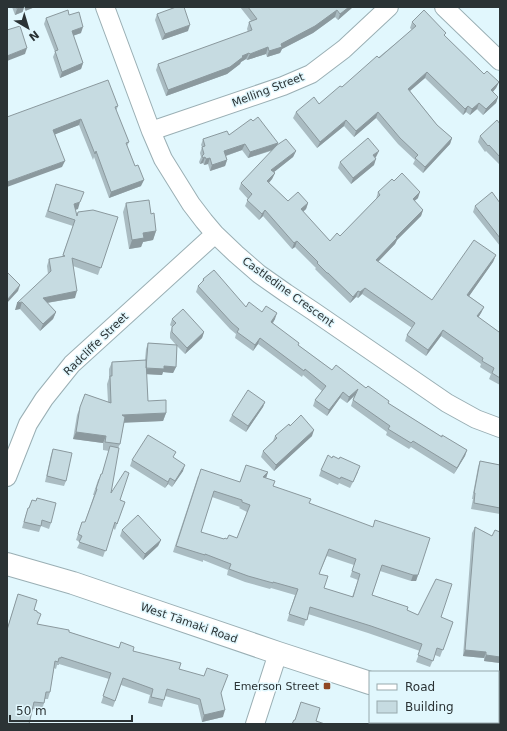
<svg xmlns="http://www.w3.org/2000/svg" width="507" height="731" viewBox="0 0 507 731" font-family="'DejaVu Sans',sans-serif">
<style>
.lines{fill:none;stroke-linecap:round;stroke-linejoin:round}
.street-casing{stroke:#9aafb4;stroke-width:20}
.secondary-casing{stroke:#9aafb4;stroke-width:24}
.street{stroke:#fff;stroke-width:18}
.secondary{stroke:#fff;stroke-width:22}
.wall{fill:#aabcc2;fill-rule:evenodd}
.shaded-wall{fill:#8b999e}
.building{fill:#c6dbe1;stroke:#8b999e;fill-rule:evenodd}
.poi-dot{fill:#8e4723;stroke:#e1f7fd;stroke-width:1.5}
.labels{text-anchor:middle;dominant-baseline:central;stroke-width:3;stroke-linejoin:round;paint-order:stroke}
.street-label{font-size:11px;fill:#2b3335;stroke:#e1f7fd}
.poi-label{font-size:11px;fill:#2b3335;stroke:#e1f7fd;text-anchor:end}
</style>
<rect width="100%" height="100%" fill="#e1f7fd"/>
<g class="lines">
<defs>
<path id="street" d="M105,7L151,131L163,159L191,204L204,221L215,234L236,254L259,274L286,293L313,311L447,403L476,419L500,428
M444,7L500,61
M151,131L283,86L311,74L344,49L389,7
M7,477L28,424L44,399L72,364L215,234
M255,724L278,653"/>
<path id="secondary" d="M7,564L73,583L278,653L370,683
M492,722L500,724"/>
</defs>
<!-- street casing -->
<use href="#street" class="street-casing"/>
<!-- secondary casing -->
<use href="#secondary" class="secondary-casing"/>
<!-- street -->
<use href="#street" class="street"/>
<!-- secondary -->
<use href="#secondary" class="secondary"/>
</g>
<!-- wall -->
<path class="wall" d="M12,7H35L15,15Z
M240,7H353L346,13L338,20L335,17L313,33L282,49L280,53L267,57L266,54L247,60L246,59L241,62L240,64L227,74L166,96L156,70L158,64L248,32L247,29L249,22L251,21Z
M157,14L188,31L162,40L155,20Z
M69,15L81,33L73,36L83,63L81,69L60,78L53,57L55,52L44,24L46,18Z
M412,22L445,36L484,74L499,82L496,88L493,92L498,97L496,103L483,115L477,109L470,115L466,112L463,115L425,78L410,91L437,125L452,138L450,144L423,173L413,164L415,160L398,144L376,118L354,137L344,126L317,148L293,118L296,112L319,104L342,87L412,30L410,28Z
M118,106L116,111L129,142L127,146L141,186L109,198L94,157L93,160L79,125L55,134L62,167L7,117Z
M253,121L278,143L276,147L296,151L293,157L274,172L275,173L272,179L269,183L288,201L308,203L306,209L303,212L330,241L340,236L376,199L378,192L394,181L418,198L414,201L423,210L421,216L397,240L395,244L378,262L432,300L496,255L493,262L469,296L484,307L481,313L478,317L499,332L500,331V385L489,379L491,374L480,367L481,364L441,336L426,356L405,341L407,335L412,328L362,294L358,298L356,297L350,303L325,279L315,269L316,268L295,247L292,249L263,216L259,220L245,206L248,199L239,189L241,183L274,150L248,158L242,150L226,156L227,160L225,166L210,171L208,164L204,165L203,163L200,164L199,162L201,157L200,153L202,147L201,145L203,139L229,135Z
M500,124V165L486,151L485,152L478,142L480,136Z
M376,157L375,158L374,165L351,184L338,168L340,162Z
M54,191L78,209L75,210L77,216L118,217L98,275L73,266L75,298L47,303L56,312L53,319L40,331L20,309L15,310L48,274L47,266L49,259L62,257L73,226L45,217Z
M126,203L151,214L156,231L153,240L143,242L141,247L129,249L123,212Z
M500,203V246L473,212L475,206Z
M203,279L246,307L275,319L273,323L298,345L332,370L366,388L389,401L388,403L442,437L467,450L465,456L454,474L411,447L409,449L386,435L387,432L351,406L354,396L347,403L340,398L327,416L313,406L315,400L322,391L303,375L302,377L258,344L253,351L235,338L236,334L230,329L196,292L198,286L202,283Z
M172,319L204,332L202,338L185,354L177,346L176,367L173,373L163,372L162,375L146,374L148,401L166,413L163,421L124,422L120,444L118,448L111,493L120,500L125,502L115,530L113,528L103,557L77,548L80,542L76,540L82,522H85L94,495H93L98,480L102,474L109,451L103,450V443L73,439L77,415L85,394L108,402L107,384L109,378V369L112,362L145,360L146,349L148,343L176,345L170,338V333L172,327L170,325Z
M265,402L263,407L246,432L229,421L232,415Z
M290,426L312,436L274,471L261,457L263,451L273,441L275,436Z
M53,449L66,481L64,486L45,482L51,455Z
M132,460L183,471L172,487L168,484L165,488L130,466Z
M480,461L500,465V514L471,509L473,499H472L478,467Z
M321,470L358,472L350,488L339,483L338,485L319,476Z
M268,472L266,478L273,486L309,503L418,575L416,581H411L380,571L372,595L418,615L441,617L453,622L440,657L435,655L430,667L416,662L420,651L368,633L308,614L304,626L287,621L295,595L271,588L270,589L245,582L227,575L228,570L203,560V562L173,552L198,476L240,482ZM212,497L240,507L239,508L247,512L237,538L224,539L201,532ZM327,556L354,565L350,577L358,580L352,597L324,588L319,574Z
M32,500L51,523L49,529L41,526L39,532L22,528L26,514L28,508H29Z
M475,527L492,536L500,663L484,661V658L463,656L472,533Z
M122,530L161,540L158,546L143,560L120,536Z
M18,594L37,612V624L69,632L119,648L133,651L179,669L221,694L223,717L202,722L198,705L165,696L162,707L148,703L150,695L121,685L113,707L101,703L109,679L59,664V665H57L56,669L54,668L50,692L48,699H45L44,703L42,710L33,709L7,724V629Z"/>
<!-- shaded-wall -->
<path class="shaded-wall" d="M23,7H35L15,15L17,9Z
M349,7H353L346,13L338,20L340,14Z
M337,10L335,17L313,33L282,49L280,53L267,57L269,51Z
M190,25L188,31L162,40L165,34Z
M83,27L81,33L69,37L72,31Z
M268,47L266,54L247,60L250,54Z
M27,48L25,54L7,61V56Z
M249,53L246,59L241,62L240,64L227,74L166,96L168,90Z
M83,63L81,69L60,78L62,72Z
M427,72L425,78L405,95L408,89Z
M499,82L496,88L489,96L491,90Z
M498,97L496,103L483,115L486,109Z
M479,103L477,109L470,115L472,109Z
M468,106L466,112L463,115L465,109Z
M378,112L376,118L354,137L356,131Z
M81,119L79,125L51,136L53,130Z
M346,120L344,126L317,148L320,142Z
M452,138L450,144L423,173L425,167Z
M278,143L275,149L248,158L250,152Z
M245,144L242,150L222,157L224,151Z
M296,151L293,157L269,176L271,170Z
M379,151L376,157L371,161L373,155Z
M205,157L203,163L200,164L203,158Z
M210,158L208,164L204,165L206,159Z
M376,159L374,165L351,184L353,178Z
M227,160L225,166L210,171L212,165Z
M65,161L62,167L7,187V182Z
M275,173L272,179L265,187L267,181Z
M144,180L141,186L109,198L111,192Z
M420,192L418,198L410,205L413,199Z
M80,202L78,209L71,211L74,204Z
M308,203L306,209L299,215L301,209Z
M265,210L263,216L259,220L262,214Z
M423,210L421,216L397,240L395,244L373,267L376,260L396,237Z
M156,231L153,240L143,242L141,247L129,249L132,240L143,233Z
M297,241L295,247L292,249L294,243Z
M496,255L493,262L465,302L467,295Z
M20,285L18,291L7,303V300Z
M365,288L362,294L358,298L360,292Z
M77,291L75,298L40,304L43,298Z
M358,291L356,297L350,303L353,297Z
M22,302L20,309L15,310L17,303Z
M484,307L481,313L475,323L477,316Z
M56,312L53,319L40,331L43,324Z
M277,313L275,319L269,328L271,322Z
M443,330L441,336L426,356L428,350Z
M204,332L202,338L185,354L187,348Z
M260,338L258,344L253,351L255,345Z
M164,366L176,367L173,373L163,372L162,375L144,374L146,368Z
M358,389L355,395L347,403L349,397Z
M343,392L340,398L327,416L329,410Z
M265,402L263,407L246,432L248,426Z
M166,413L163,421L120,423L122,415Z
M314,430L312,436L274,471L276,465Z
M76,432L106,436L103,443L73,439Z
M467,450L465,456L454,474L457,468Z
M185,465L183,471L172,487L175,481Z
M268,472L266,478L263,477Z
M170,478L168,484L165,488Z
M161,540L158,546L143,560L145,554Z
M413,575H418L416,581H411Z
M465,650L486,652L484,658L463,656Z
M486,655L500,657V663L484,661Z
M225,710L223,717L202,722L204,715Z"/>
<!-- building -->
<path class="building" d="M17,7H23L17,9Z
M176,7H184L190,25L165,34L157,14Z
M248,7H349L340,14L337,10L315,26L281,44L282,47L269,51L268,47L250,54L249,53L242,56L243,57L230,67L168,90L158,64L252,30L249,22L257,19Z
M68,10L69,15L79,12L83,27L72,31L83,63L62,72L55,51L58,50L46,18Z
M424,10L446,33L444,35L484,74L487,71L499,82L491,90L498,97L486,109L479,103L472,109L468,106L465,109L427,72L408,89L437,125L452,138L425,167L415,158L418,155L400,138L378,112L356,131L346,120L320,142L296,112L314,97L319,104L340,86L342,87L377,56L379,58L416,26L412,22Z
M20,26L27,48L7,56V30Z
M108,80L118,106L115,107L129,142L126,143L135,166L138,165L144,180L111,192L96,151L95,154L81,119L53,130L65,161L7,182V117Z
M258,117L278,143L250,152L245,144L224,151L227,160L212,165L210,158L206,159L205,157L203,158L202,156L204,154L202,147L205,146L203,139L227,131L229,135L251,119L253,121Z
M497,120L500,124V157L489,145L488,146L480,136Z
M368,138L379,151L373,155L376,159L353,178L340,162Z
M286,139L296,151L271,170L275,173L267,181L288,201L298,192L308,203L301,209L330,241L337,233L340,236L380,195L378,192L392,179L394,181L402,173L420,192L413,199L423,210L396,237L397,238L376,260L432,300L474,240L496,255L467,295L484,307L477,316L499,332L500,331V378L492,373L494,368L482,361L483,358L443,330L428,350L407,335L415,323L365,288L360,292L358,291L353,297L328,273H327L317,263L318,262L297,241L294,243L265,210L262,214L247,200L252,194L241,183L277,145Z
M56,184L84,192L80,202L74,204L77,216L78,212L93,210L118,217L101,268L72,258L77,291L43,298L56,312L43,324L22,302L17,303L51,271L49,259L65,256L63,255L75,220L48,211Z
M492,192L500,203V238L475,206Z
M149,200L151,214L154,213L156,231L143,233L144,238L132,240L126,203Z
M214,270L246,307L249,302L262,312L266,306L277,313L271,322L299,343L298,345L332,370L336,365L366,388L368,386L389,401L388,403L442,437V435L467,450L457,468L413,441L411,443L388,429L390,426L353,400L358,389L349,397L343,392L329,410L315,400L326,386L305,369L304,371L260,338L255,345L237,332L239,329L232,323L198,286L204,280L203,279Z
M8,273L20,285L7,300V274Z
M183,309L204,332L187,348L172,332V327L176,323L172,319Z
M148,343L177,345L176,367L164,366V369L146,368Z
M146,360L148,401L166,400V413L122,415L125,417L120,444L105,442L106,436L76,432L80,407L85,394L111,403L110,376H112V362Z
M248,390L265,402L248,426L232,415Z
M301,415L314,430L276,465L263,451L277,438L275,436L289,424L290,426Z
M148,435L176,452L173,457L185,465L175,481L170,478L168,482L132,460Z
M110,446L119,448L111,493L125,471L129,473L120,500L125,502L117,524L115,522L106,551L79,542L82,536L78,534L82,522H85L97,489H96L101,474H102Z
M53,449L72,453L66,481L47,476Z
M328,455L332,458L333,456L339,459L340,457L360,466L353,482L341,477L340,479L321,470Z
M480,461L500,465V508L474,503L475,493H474Z
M246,465L268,472L263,477L275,481L273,486L311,499L309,503L373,527L375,520L430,538L418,575H413L382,565L372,595L408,607L407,610L418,615L436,579L452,584L441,617L453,622L443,650L437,648L433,661L418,655L422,644L371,626L310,607L307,620L289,614L298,589L273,582V583L248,576L229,569L231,564L205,554V555L176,546L201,469L240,482ZM214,491L242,500V502L250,505L237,538L229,535L227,539L225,538L224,539L201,532ZM329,549L356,559L352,571L360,574L353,597L324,588L328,576L319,574Z
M37,498L56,503L51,523L42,520L41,526L24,522L28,508H29L32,500L36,501Z
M138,515L161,540L145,554L122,530Z
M475,527L492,536L495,530L500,532V657L486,655V652L465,650Z
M18,594L37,600L34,610L37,611V612L41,614L37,624L69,630V632L119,648L121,642L134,647L133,651L181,663L179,669L204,676L207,668L228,675L221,693L225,710L204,715L200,699L167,689L164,700L151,697L153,689L123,678L115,701L103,696L111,673L61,657V658H59L58,662L55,661L50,692H46L44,703L34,702L29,724H7V630Z
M301,702L320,708L316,721L325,724H292L294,720H295Z"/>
<!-- markers -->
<rect class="poi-dot" x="323" y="682" width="8" height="8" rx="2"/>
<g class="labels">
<!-- street labels -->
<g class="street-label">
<text transform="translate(268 90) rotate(-21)">Melling Street</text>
<text transform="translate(288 292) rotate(36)">Castledine Crescent</text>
<text transform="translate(96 344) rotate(-44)">Radcliffe Street</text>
<text transform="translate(189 623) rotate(19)">West Tāmaki Road</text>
</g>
<!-- poi labels -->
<g class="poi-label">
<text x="319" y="686">Emerson Street</text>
</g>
</g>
<!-- border -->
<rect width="507" height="731" fill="none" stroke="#2b3335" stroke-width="16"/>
<!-- legend -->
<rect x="369" y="671" width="130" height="52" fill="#e1f7fd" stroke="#98a9ad"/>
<rect x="377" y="684" width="20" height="6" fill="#ffffff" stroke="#98a9ad"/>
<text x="405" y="691" font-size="12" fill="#2b3335">Road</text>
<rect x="377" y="701" width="20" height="12" fill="#c6dbe1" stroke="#98a9ad"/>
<text x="405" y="711" font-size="12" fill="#2b3335">Building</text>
<!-- north arrow -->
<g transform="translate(28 28) rotate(142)" stroke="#e1f7fd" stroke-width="3" paint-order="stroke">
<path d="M0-3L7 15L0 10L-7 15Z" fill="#2b3335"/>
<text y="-6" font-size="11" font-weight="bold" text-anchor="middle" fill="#2b3335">N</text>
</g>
<!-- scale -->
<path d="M10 715v6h122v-6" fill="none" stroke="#2b3335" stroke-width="2"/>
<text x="16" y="715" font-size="12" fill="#2b3335" stroke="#e1f7fd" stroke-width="3" paint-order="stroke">50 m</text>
</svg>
